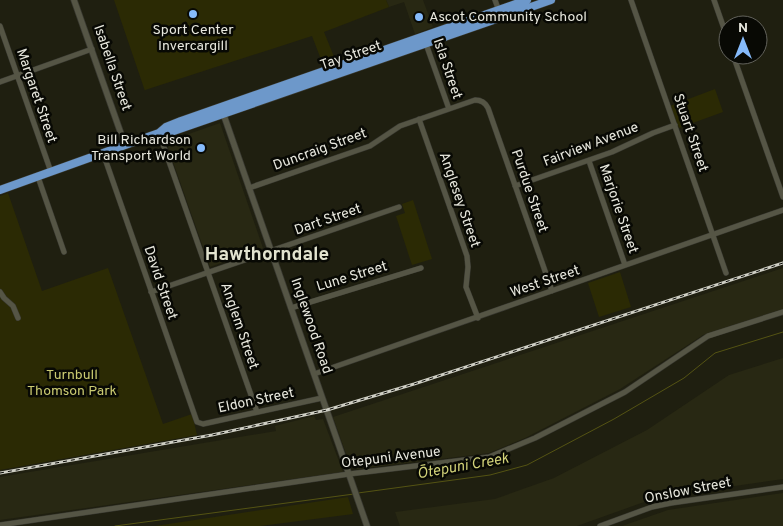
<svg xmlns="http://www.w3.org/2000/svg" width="783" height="526" viewBox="0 0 783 526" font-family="Overpass,sans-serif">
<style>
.built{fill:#282813}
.green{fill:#2b2a04}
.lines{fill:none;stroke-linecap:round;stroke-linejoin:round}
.stream{stroke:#545313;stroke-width:1}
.minor-casing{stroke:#3a3a32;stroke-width:6}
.tertiary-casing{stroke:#3a3a32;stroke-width:7}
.trunk-casing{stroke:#3a3a32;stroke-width:9}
.minor{stroke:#555545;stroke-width:5}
.tertiary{stroke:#555545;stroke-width:5.5}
.trunk{stroke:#6d98ca;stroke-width:8}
.rail-casing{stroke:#cecec4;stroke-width:3}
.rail{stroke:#080904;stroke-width:1;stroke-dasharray:4;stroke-linecap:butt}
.poi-dot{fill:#86bbfb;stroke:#080904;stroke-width:2}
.labels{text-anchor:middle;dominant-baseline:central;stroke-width:5;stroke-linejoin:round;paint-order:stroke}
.poi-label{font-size:14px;fill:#e8e8de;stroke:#080904;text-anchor:start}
.street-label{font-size:14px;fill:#e8e8de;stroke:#080904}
.park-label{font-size:14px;fill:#cbcb71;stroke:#080904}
.water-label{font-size:15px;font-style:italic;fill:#d3d379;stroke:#080904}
.district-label{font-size:19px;font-weight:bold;fill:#e2e3cf;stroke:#080904}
</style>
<rect width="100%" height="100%" fill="#1f1f10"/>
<!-- built -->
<path class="built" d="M386,0H423L433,27L415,34L404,2L389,7Z
M220,123L263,248L210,267L166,142Z
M783,268V310L703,335L620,389L525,438L489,453L481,454L357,469L350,465L333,417Z
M783,358V479L658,497L577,526H400L395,512L495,499L554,478L647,430L729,375Z
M314,416L316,420L323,419L343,472L0,520V477L276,431L275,426Z
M783,493V526H622L668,510Z"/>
<!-- green -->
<path class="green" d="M114,0H386L389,7L324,32L337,64L324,67L312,36L145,90V91Z
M715,89L723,112L679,128L670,106Z
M8,193L42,291L108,268L163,424L192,414L197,435L0,470V196Z
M413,200L432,259L412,265L396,216L405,213L402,204Z
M620,272L631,307L599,317L588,283Z
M348,497L353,514L260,526H155Z"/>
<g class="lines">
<!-- stream -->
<path class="stream" d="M358,493L490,475L527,465L614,419L684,378L715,353L783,332
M115,526L354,494"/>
<defs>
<path id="minor" d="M495,0L499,11
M631,0L726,273
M714,0L728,40
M0,26L51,172
M425,41L449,109
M733,55L783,197
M0,82L92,49
M419,119L467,256L468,267L466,287L478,318
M159,133L257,412
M103,153L197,422L203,424L322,398
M589,161L625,265
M38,177L64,252
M515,186L612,152L653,133L675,125
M249,188L370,146L400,126L475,100C481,100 485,102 488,108L552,291
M0,292L4,298L13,306L18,318
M151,292L399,207
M291,308L421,268
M314,374L783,210
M0,525L349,474L489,457L535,438L625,392L708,336L783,312
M600,526L652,507L671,503L783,487"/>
<path id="tertiary" d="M74,0L125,145
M222,110L367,526"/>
<path id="trunk" d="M159,133L166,127L181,121L527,0
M0,190L142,139L159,133H168L551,0"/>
</defs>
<!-- minor casing -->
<use href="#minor" class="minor-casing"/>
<!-- tertiary casing -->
<use href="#tertiary" class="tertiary-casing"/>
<!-- trunk casing -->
<use href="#trunk" class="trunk-casing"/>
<!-- minor -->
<use href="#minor" class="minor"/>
<!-- tertiary -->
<use href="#tertiary" class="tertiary"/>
<!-- trunk -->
<use href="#trunk" class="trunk"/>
<defs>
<path id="rail" d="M0,473L212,435L327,410L414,384L783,263"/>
</defs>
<!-- rail casing -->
<use href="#rail" class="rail-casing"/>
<!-- rail -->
<use href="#rail" class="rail"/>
</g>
<!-- markers -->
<g class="poi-dot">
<circle cx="193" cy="14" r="5"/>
<circle cx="419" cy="17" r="5"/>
<circle cx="201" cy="148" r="5"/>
</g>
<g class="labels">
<!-- poi labels -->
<g class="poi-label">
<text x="429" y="17">Ascot Community School</text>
<text x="193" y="30" text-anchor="middle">Sport Center<tspan x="193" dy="16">Invercargill</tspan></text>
<text x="191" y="140" text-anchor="end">Bill Richardson<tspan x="191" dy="16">Transport World</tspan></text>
</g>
<!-- street labels -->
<g class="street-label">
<text transform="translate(351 56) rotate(-19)">Tay Street</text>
<text transform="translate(112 68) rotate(71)">Isabella Street</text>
<text transform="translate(447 69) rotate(71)">Isla Street</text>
<text transform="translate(36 96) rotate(71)">Margaret Street</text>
<text transform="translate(690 133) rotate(71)">Stuart Street</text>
<text transform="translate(591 145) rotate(-21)">Fairview Avenue</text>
<text transform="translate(320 150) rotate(-20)">Duncraig Street</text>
<text transform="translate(529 191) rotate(71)">Purdue Street</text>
<text transform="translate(459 200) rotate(71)">Anglesey Street</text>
<text transform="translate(618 209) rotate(71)">Marjorie Street</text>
<text transform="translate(328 220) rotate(-19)">Dart Street</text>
<text transform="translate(352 277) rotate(-17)">Lune Street</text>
<text transform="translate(545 282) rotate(-19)">West Street</text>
<text transform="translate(160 283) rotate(71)">David Street</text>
<text transform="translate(239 326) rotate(71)">Anglem Street</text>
<text transform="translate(311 326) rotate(71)">Inglewood Road</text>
<text transform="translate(256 401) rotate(-12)">Eldon Street</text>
<text transform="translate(391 458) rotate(-7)">Otepuni Avenue</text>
<text transform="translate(688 491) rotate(-11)">Onslow Street</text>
</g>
<!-- park labels -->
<g class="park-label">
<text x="72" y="375">Turnbull<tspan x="72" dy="16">Thomson Park</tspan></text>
</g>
<!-- water labels -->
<g class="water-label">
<text transform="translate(463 467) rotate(-10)">Ōtepuni Creek</text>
</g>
<!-- district labels -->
<g class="district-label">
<text x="267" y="255">Hawthorndale</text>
</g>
</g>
<!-- north arrow -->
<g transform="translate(743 40)"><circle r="24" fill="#080904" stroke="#62625b"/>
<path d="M0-4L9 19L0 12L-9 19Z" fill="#86bbfb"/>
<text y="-8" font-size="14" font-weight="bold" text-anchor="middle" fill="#e8e8de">N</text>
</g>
</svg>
